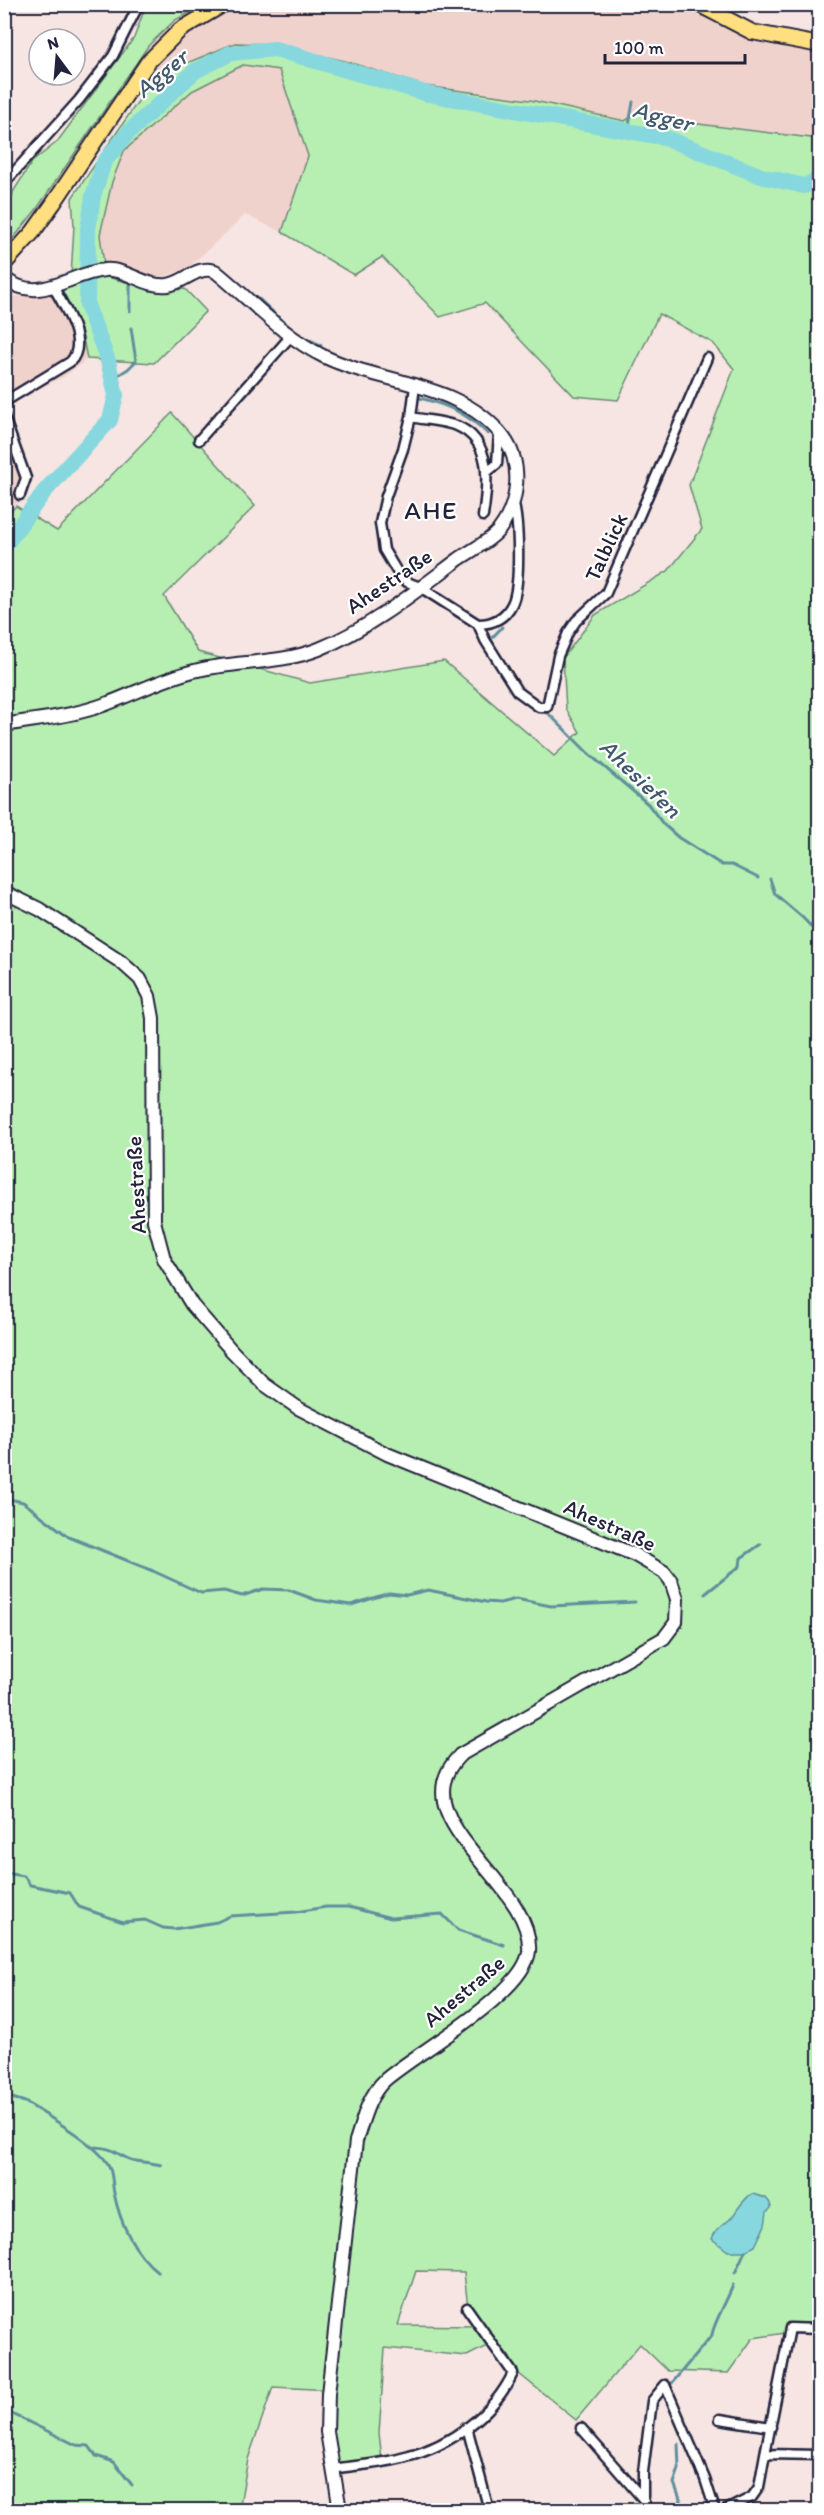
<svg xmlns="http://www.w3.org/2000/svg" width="824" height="2515" viewBox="0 0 824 2515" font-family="Itim,sans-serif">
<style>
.built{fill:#f0d2cd}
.green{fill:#b7efb2;stroke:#6c8876;stroke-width:1.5}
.water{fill:#87d8de;stroke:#5f8f9d;stroke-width:1.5}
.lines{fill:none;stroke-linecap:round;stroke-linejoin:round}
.stream{stroke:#5f8f9d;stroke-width:3}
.river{stroke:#87d8de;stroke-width:16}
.street-casing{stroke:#22223b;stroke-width:13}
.secondary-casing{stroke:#22223b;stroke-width:16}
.primary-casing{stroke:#22223b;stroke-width:18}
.street{stroke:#fff;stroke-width:8}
.secondary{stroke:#fff;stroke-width:12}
.primary{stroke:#ffdf80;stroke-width:14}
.labels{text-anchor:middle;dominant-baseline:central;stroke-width:4.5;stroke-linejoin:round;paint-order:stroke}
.street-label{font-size:22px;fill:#22223b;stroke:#fff}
.water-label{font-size:24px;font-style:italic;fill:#40596c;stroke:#fff}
.quarter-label{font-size:26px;letter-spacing:1.5px;fill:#22223b;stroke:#fff}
</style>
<rect width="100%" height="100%" fill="#f6e5e2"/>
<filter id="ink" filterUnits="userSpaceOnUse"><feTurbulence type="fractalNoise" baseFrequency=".0167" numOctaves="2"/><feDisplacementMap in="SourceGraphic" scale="12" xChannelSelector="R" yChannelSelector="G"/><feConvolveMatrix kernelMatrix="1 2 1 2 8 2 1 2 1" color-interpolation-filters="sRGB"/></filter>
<g filter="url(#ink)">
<!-- built -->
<path class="built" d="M204,5H680L754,42L819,52V139L690,123L653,112H639L625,121L530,100L425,86L345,61L272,44L235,43L163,74L158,72L140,56L175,20Z
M243,65L279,70L308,156L282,232L245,215L188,268L158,279L104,264L100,235L112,182L124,152L192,91Z
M62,290L82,333L87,359L65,376L5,405L30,478L23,498L5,517V294L11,297Z"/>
<!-- green -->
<path class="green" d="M146,5H204L175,20L148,46L36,210L5,249V227L13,192L32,162L57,142L134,38Z
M235,43L272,44L345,61L425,86L530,100L625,121L639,112H653L690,123L819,139V2332L797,2331L753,2338L728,2373L668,2371L640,2344L576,2420L518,2373L509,2356L468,2308L464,2272L416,2271L398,2325L475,2326L489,2345L467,2356L385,2348L379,2433L382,2459L334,2466L333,2390L273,2387L248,2459L239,2510H5V517L16,506L57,531L172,413L255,506L164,596L198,652L310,683L444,661L554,756L580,732L566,709L563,658L595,615L668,571L702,529L689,485L734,369L713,343L659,314L618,400L574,396L485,303L440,317L382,257L354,275L282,232L308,156L279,70L243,65L192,91L124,151L112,182L100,235L104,264L71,276L74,226L72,198L158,72L163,73Z
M103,276L160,291L185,289L206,311L154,363L87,359L82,333L62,290Z"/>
<!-- water -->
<path class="water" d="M752,2194C762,2197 770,2197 771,2208L767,2212L765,2225L755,2246L745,2251H728L712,2239C715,2228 725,2225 732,2217C739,2208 743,2199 752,2194Z"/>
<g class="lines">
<!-- stream -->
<path class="stream" d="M628,131L633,102
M259,299L273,312
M130,311V285L133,281
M279,317L297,334L321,345
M112,379L128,369L136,361L131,328
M420,398C448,405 468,414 488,434
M498,653L491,639L502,627
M526,702L536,711L548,713L589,754L648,804L663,824L679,838L722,865H732L758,878
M770,879L775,894L802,917L820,936
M4,1498L23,1502L69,1537L153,1571L201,1593L224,1591L242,1596L263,1589L289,1590L316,1600L351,1605L389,1593L407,1595L428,1590L486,1602L500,1603L516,1599L551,1606L635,1602
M705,1594L740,1566L741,1558L761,1544
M4,1873L24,1876L30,1885L70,1893L79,1907L123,1922L145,1920L163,1928L174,1929L217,1922L230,1916L296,1912L326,1907H349L391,1918L442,1914L458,1930L504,1945
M4,2089L12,2098L25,2102C46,2115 99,2145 109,2166C113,2175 112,2184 114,2193C120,2223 134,2253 158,2272
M95,2147C116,2147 121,2159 136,2161C145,2162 153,2163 161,2165
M735,2273L745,2251
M672,2383L712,2335C713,2324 728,2299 733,2285
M4,2410L76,2445L89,2446L96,2456L114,2462L132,2485
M678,2444L679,2469L674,2483L684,2510"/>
<!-- river -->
<path class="river" d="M4,547L44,492L110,420L116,395L108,361L87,305L88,230L93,196L104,162L129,132L195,71L231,53L275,49L428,94L666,138L761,176L804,186L820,179"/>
<defs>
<path id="street" d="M4,5L7,4
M4,198L5,184L9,178L79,100L113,56L139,4
M415,386L411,417L403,449L386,496L380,523L384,550L396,570L407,582L420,587L478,624L485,640L517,691L539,707H547L558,656L568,633L576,621L606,593L707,358
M4,402L70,362C90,342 63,306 53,286
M4,417L26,478L20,495
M411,417C426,420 443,421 457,426C493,441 488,484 483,516
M199,440L290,337
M486,473L497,464L499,432
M478,624C493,624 505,618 512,604C521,586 519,521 513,501
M720,2419L771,2427
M467,2427L489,2510
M581,2428L643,2499
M765,2454L790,2328L820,2329
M333,2469C357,2465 383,2464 406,2457C450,2446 494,2414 513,2373L467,2308
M647,2510L643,2499V2472L652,2401L665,2385L705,2479L715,2510
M726,2510L752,2497L759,2487L765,2454L820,2455"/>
<path id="secondary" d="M4,278C40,306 69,273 105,270C126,268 146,288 168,285C184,283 197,265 215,271C250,299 281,335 323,356C380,384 463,382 504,438C523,464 519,504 499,530C490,541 472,550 459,559C416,591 369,629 319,649C281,664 237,661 198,670C166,677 136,693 106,704C74,716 38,719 4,725
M4,892L39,909L121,962L140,979L149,996L153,1018L154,1221L164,1259L192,1305L232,1351L264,1384L298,1408L387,1454L635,1555L664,1572L671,1581L677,1599L676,1622L664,1638L460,1755C396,1820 534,1882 529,1951C525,1993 417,2052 385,2080C368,2096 363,2120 356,2141L328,2394L327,2432L340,2510"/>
<path id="primary" d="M698,4L752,32L820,45
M4,264L33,232L53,204L148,62L180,30L224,4"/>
</defs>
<!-- street casing -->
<use href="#street" class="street-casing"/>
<!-- secondary casing -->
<use href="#secondary" class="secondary-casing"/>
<!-- primary casing -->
<use href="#primary" class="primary-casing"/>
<!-- street -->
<use href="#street" class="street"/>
<!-- secondary -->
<use href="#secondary" class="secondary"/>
<!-- primary -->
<use href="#primary" class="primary"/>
</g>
</g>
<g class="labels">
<!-- street labels -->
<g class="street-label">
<text transform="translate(606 547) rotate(-65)">Talblick</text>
<text transform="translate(389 581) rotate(-34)">Ahestraße</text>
<text transform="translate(136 1185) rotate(-93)">Ahestraße</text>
<text transform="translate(610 1525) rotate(24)">Ahestraße</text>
<text transform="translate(464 1991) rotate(-40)">Ahestraße</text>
</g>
<!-- water labels -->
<g class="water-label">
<text transform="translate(161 73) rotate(-40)">Agger</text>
<text transform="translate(663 116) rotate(15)">Agger</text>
<text transform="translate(641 778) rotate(44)">Ahesiefen</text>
</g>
<!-- quarter labels -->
<g class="quarter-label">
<text x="431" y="510">AHE</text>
</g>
</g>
<!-- margin -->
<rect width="824" height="2515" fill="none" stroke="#fff" stroke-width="24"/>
<rect x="12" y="12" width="800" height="2491" fill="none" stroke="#22223b" stroke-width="2" filter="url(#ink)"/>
<!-- north arrow -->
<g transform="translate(57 57) rotate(344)"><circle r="28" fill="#ffffff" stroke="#a7a7b1" stroke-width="1.5"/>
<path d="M0-4.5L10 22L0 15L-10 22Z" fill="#22223b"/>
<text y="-9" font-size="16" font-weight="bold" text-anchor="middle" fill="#22223b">N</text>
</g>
<!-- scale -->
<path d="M605 54v9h140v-9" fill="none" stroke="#22223b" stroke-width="3"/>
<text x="614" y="54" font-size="18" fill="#22223b" stroke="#ffffff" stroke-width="4.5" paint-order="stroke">100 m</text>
</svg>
